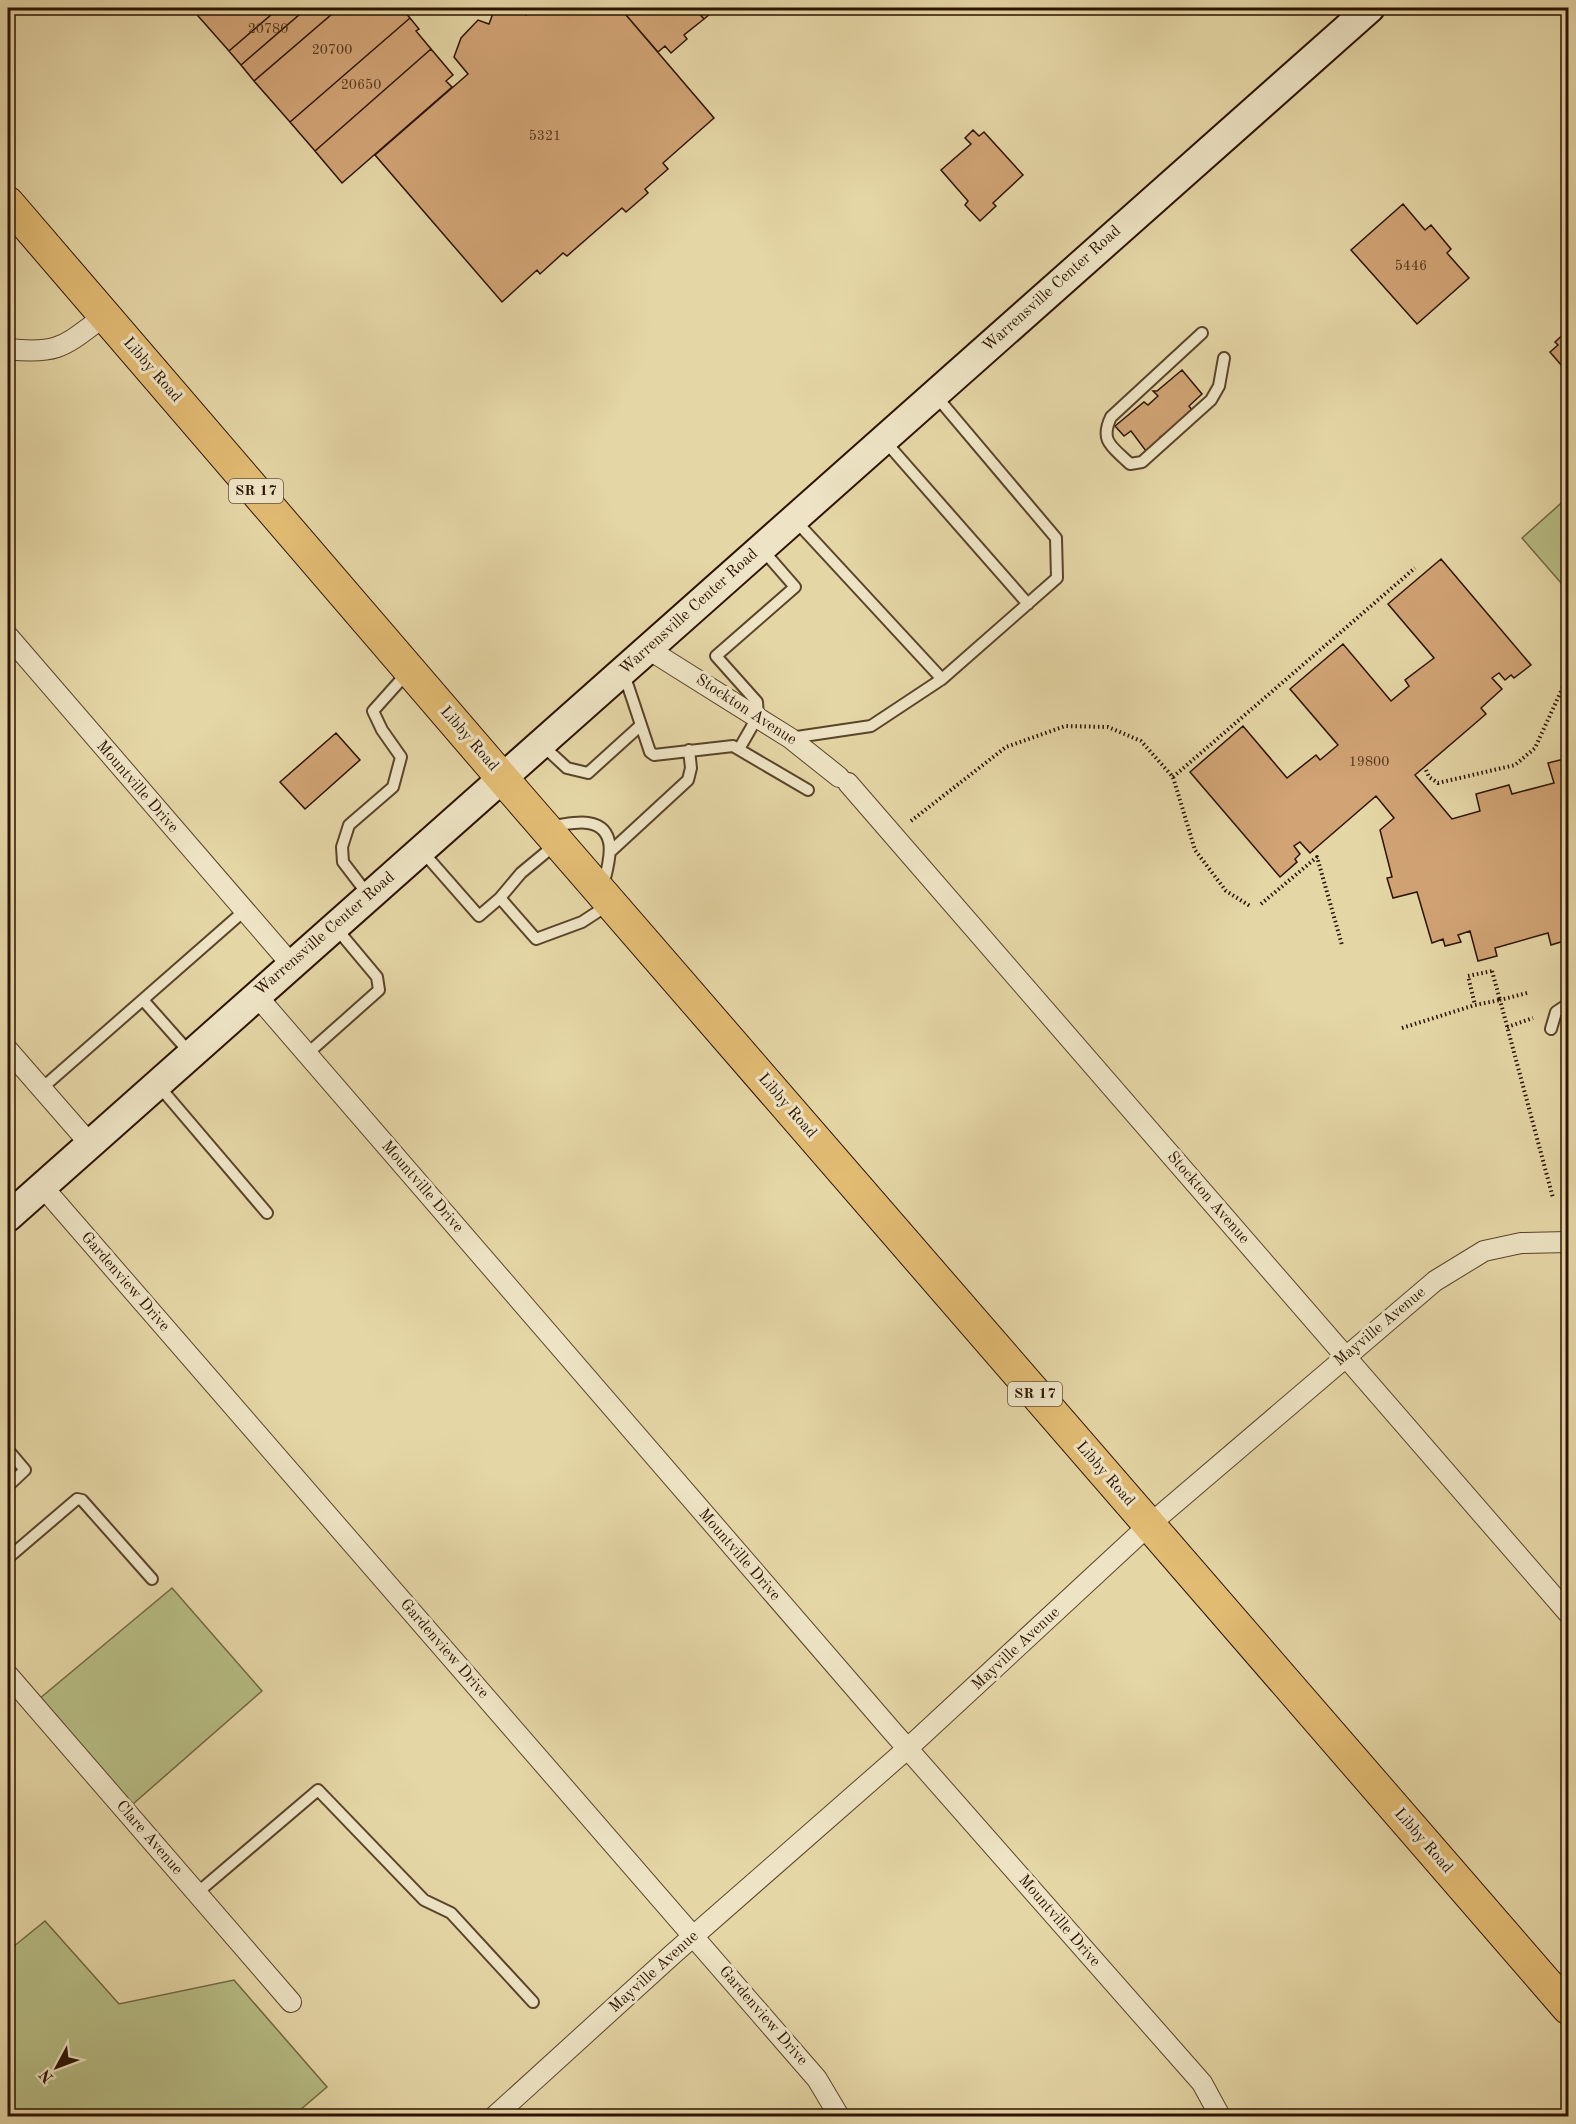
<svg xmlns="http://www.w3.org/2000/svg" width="1576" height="2124" viewBox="0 0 1576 2124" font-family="'Old Standard TT',serif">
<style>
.green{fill:#b7bd85;stroke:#726842;stroke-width:1.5}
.building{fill:#d1a375;stroke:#2c1300;stroke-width:1.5}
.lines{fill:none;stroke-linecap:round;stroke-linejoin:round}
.service-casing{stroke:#5a442a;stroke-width:14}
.minor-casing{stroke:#5a442a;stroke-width:22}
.secondary-casing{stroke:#2c1300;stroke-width:32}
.primary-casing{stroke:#2c1300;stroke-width:34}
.path{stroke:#2c1300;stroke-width:4;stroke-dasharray:1.5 3;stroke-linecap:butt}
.service{stroke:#eee4c5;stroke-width:10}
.minor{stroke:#eee4c5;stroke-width:20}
.secondary{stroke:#eee4c5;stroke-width:28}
.primary{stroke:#e2bb73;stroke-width:32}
.labels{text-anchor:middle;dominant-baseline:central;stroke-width:6;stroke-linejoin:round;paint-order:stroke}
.number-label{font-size:14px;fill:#55371d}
.shield{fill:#eee4c5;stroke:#66523b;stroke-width:1.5}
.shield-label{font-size:15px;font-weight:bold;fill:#2c1300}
.street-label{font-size:16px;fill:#2c1300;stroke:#eee4c5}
</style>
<rect width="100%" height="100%" fill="#e5d6a6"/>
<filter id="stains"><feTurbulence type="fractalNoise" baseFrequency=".00333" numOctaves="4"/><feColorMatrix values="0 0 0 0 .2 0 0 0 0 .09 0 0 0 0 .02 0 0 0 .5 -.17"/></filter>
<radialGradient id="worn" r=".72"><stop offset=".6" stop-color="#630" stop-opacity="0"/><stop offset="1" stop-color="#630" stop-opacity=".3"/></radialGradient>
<!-- green -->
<path class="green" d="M1568,497V591L1522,538Z
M172,1588L262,1691L125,1811L33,1704Z
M45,1921L119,2004L234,1980L327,2087L293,2116H8V1951Z"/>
<!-- building -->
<path class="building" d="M191,8H279L229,51Z
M279,8H307L241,65L229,51Z
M307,8H339L254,81L241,65Z
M339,8H401L410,18L290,122L254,81Z
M495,8L506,10L520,8L526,15L535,8H620L714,118L663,163L668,169L645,189L648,193L626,212L622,208L567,256L563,253L540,274L537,270L502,302L375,155L468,74L454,57L461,38L478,20L489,24Z
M620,8H694L704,19L684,35L687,39L671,53L665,46L658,52Z
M694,8H717L704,19Z
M410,18L419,29L416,31L431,49L315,151L290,122Z
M431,49L453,75L446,81L452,87L342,183L315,151Z
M973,130L979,136L984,132L1023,175L993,203L996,206L980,221L965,205L968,201L941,170L971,144L965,138Z
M1403,204L1425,230L1431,225L1451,249L1447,253L1469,278L1417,324L1351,250Z
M1568,330V373L1550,352L1558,345L1555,342Z
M1182,370L1202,394L1189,406L1192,410L1181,420L1183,422L1160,437L1163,440L1158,445L1156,442L1146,451L1131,431L1124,436L1115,426L1144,402L1148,405L1158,396L1153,391H1157Z
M1441,559L1531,665L1514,678L1511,675L1505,680L1499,673L1492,678L1502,689L1481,708L1486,714L1415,775L1452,819L1480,811L1476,794L1509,785L1512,794L1554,783L1548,763L1568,758V950L1564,941L1551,945L1548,933L1495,948L1497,956L1478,961L1470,931L1458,935L1461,942L1445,946L1443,939L1432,943L1417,892L1393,898L1387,878L1392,877L1380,830L1394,818L1376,796L1310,853L1300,842L1294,846L1300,854L1295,859L1297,862L1280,877L1190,772L1243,726L1287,778L1316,755L1320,760L1338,745L1290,689L1343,644L1391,701L1409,686L1405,680L1434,658L1388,604Z
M336,733L360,760L305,809L280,782Z"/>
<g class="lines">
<defs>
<path id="service" d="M1202,333L1111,417C1099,442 1113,447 1130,464L1142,462L1211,400L1219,386L1224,358
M884,440L1028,604
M794,519L942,679
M624,674L650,752L654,755L733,746L808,790
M790,738L871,726L942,679L1057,578L1056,538L936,396
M542,745L567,768L588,773L641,725
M739,749L758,716L757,702L716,656L795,587L761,548
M551,826C563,825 577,821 588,823C621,828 608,866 603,886
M556,844L521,873L500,898L536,939L582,922L608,905
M422,851L479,916L500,898
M611,851L688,780L691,768L689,750
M369,896L343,862L342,847L349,825L393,787L401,757L382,730L373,711L407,673
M143,1000L190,1053
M1551,1029L1556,1012L1568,1004
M307,1054L379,990L377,977L336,928
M158,1085L267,1213
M41,1089L244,911
M8,1450L25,1470L8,1486
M8,1558L77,1499L82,1500L152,1579
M197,1893L318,1790L424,1900L451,1913L533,2002"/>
<path id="minor" d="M8,349C60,355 65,345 106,315
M8,636L291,964
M648,649L790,738L839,777
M848,783L1568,1613
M256,995L892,1731L1202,2083L1220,2116
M8,1050L90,1144
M42,1186L817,2079L839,2116
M8,1675L291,2002
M495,2116L673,1954L907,1749L1149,1525L1435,1281L1484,1251L1521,1243L1568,1242"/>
<path id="secondary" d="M8,1217L1370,8"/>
<path id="primary" d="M8,203L503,779L1568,2008"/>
</defs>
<!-- service casing -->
<use href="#service" class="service-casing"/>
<!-- minor casing -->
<use href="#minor" class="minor-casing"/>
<!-- secondary casing -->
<use href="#secondary" class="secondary-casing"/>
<!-- primary casing -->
<use href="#primary" class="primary-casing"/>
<!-- path -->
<path class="path" d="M1426,770L1429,777L1438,783L1515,765L1535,748L1568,676
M1173,777L1415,568
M911,821L1006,747L1065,726L1108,727L1141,741L1173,777L1195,850L1226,891L1250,906
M1261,904L1317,857L1342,945
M1492,971L1500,1000L1475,1005L1468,976Z
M1527,993L1500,1000L1553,1198
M1507,1027L1533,1018
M1402,1028L1475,1005"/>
<!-- service -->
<use href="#service" class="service"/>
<!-- minor -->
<use href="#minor" class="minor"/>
<!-- secondary -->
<use href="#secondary" class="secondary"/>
<!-- primary -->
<use href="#primary" class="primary"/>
</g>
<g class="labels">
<!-- number labels -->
<g class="number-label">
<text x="268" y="29">20780</text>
<text x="332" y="50">20700</text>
<text x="361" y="85">20650</text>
<text x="545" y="136">5321</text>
<text x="1411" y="266">5446</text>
<text x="1369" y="762">19800</text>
</g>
<!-- shield labels -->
<g class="shield">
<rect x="229" y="479" width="54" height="24" rx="4.5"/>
<rect x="1008" y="1382" width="54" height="24" rx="4.5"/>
</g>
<g class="shield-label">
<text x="256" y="491">SR 17</text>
<text x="1035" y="1394">SR 17</text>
</g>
<!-- street labels -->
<g class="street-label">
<text transform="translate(1052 289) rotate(-42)">Warrensville Center Road</text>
<text transform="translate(152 370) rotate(49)">Libby Road</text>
<text transform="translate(689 612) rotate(-42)">Warrensville Center Road</text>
<text transform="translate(746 710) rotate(33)">Stockton Avenue</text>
<text transform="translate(469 739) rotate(49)">Libby Road</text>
<text transform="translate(137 787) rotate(49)">Mountville Drive</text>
<text transform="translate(325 934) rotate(-41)">Warrensville Center Road</text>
<text transform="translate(787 1106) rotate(49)">Libby Road</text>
<text transform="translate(422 1187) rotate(49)">Mountville Drive</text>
<text transform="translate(1208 1198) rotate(49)">Stockton Avenue</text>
<text transform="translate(125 1282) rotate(49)">Gardenview Drive</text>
<text transform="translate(1380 1327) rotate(-40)">Mayville Avenue</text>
<text transform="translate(1105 1474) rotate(49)">Libby Road</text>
<text transform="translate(739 1555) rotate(49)">Mountville Drive</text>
<text transform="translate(444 1649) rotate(49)">Gardenview Drive</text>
<text transform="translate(1016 1649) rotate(-43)">Mayville Avenue</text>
<text transform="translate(149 1838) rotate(49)">Clare Avenue</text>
<text transform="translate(1423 1841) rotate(49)">Libby Road</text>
<text transform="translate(1059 1921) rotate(49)">Mountville Drive</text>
<text transform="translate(654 1972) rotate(-42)">Mayville Avenue</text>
<text transform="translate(763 2016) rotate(49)">Gardenview Drive</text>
</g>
</g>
<!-- margin -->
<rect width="1576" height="2124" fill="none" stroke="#e5d6a6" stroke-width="30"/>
<rect x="9" y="9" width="1558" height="2106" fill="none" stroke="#2c1300" stroke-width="3"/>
<rect x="15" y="15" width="1546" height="2094" fill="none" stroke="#2c1300" stroke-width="1.5"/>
<!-- north arrow -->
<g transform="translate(57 2067) rotate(229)" stroke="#eee4c5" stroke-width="4.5" paint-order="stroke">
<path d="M0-4.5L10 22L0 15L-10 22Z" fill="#2c1300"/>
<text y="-9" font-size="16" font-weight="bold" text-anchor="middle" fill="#2c1300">N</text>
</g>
<rect width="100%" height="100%" filter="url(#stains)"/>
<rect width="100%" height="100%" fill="url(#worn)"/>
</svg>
